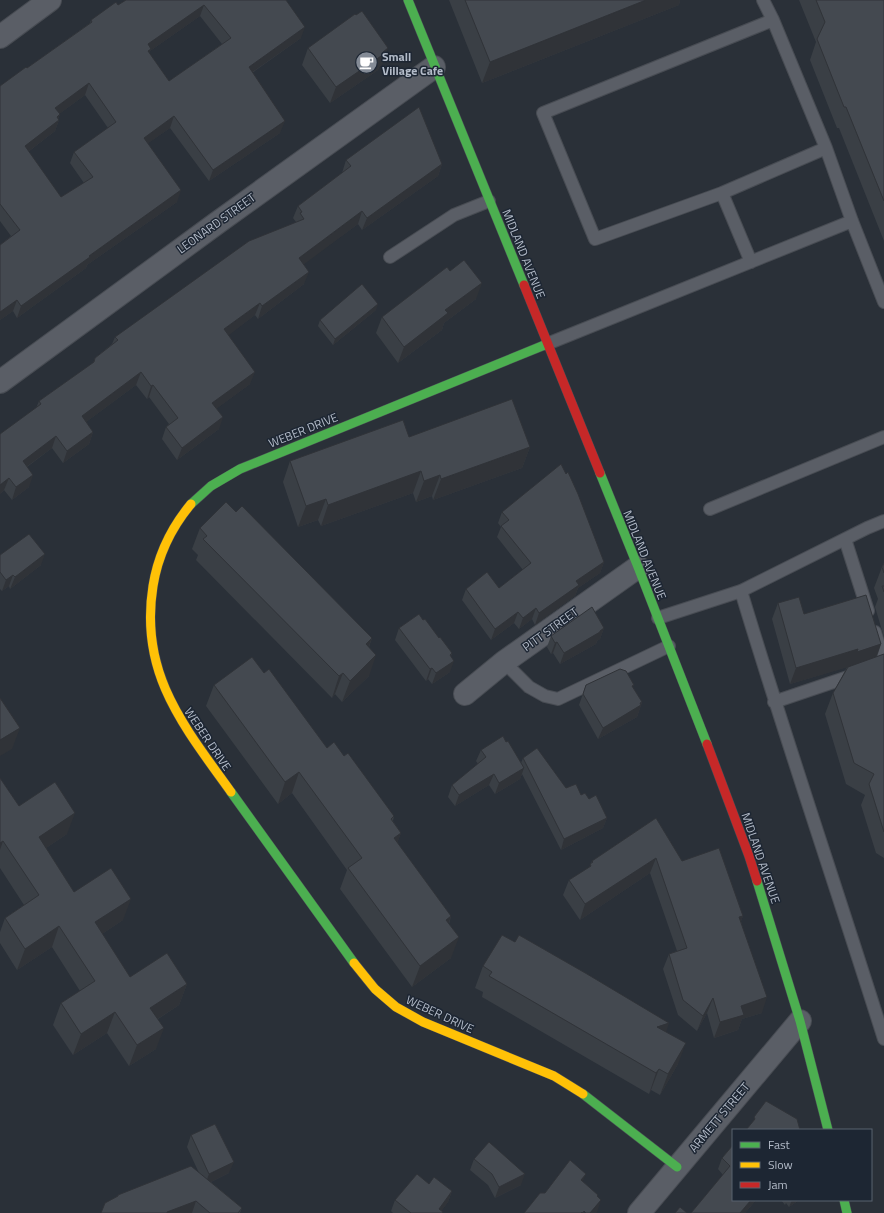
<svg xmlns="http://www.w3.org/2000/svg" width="884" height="1213" viewBox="0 0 884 1213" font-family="'Titillium Web',sans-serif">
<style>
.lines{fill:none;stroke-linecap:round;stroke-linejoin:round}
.lane-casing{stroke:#484c53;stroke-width:14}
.street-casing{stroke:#484c53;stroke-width:24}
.fast-casing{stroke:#484c53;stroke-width:10}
.slow-casing{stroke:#484c53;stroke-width:10}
.jam-casing{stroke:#484c53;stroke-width:10}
.lane{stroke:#5a5e66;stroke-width:12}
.street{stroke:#5a5e66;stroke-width:22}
.fast{stroke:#4caf50;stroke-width:9}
.slow{stroke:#ffc107;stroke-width:9}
.jam{stroke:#c62828;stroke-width:9}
.wall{fill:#3a3f45;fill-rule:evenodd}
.shaded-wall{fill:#303338}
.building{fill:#444950;stroke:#303338;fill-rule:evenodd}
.labels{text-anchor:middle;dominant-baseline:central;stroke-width:3;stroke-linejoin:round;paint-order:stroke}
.poi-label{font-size:12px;font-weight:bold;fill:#b4bcc9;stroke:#1d2633;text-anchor:start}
.street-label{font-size:12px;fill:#b4bcc9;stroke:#1d2633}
</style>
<rect width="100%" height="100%" fill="#2a3038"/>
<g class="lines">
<defs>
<path id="lane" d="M763,0L773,20L826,148L852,221L884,302
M773,20L543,113L595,239L722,193L826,148
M722,193L751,262
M390,257L454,215L489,201
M547,344L852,221
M710,509L884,437
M845,539L868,611
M741,591C786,741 837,889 884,1039
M658,618L741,591L867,528L884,521
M875,632L884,662
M504,662L529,687L545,696L558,699L669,646
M774,702L854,675"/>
<path id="street" d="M0,37L50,0
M0,382L217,223L434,67
M465,694L504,662L638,567
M639,1213L800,1021"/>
<path id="fast" d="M408,0L524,285
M600,473L638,567L707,744
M191,504L211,486L240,469L547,344
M231,792L354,963
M757,881L800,1021L828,1130
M583,1094L677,1167
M844,1200L847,1213"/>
<path id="slow" d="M191,504C171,528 158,555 153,586C139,673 183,725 231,792
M354,963L375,989L396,1007L423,1022L554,1076L583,1094"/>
<path id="jam" d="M524,285L600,473
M707,744L749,856L757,881"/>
</defs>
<!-- lane casing -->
<use href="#lane" class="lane-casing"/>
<!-- street casing -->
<use href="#street" class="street-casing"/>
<!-- fast casing -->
<use href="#fast" class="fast-casing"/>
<!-- slow casing -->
<use href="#slow" class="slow-casing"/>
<!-- jam casing -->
<use href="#jam" class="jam-casing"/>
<!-- lane -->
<use href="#lane" class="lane"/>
<!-- street -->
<use href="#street" class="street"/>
<!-- fast -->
<use href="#fast" class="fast"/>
<!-- slow -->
<use href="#slow" class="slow"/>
<!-- jam -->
<use href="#jam" class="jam"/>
</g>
<!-- wall -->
<path class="wall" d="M449,0H680L679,5L482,83Z
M799,0H884V241L839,128H837L810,60L816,42Z
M286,1L301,38L252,73L280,133L209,181L170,128L148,143L177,202L87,265L86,268L17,318L13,311L0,320V245L11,236L0,221V86L27,68L90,23L91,20L118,5ZM200,16L222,44L169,81L149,53L150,51ZM85,95L108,128L74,152L70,163L84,183L61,197L28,152L55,131L59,120L58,119L60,114H59Z
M308,48L382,65L379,67L378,70L330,103L302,65Z
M346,160L442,164L438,176L362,230L358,224L303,264L304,284L258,319L255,315L228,335L250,384L217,408L219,429L177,460L162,439L166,427L169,424L149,397L147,399L136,385L86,422L93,432L89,444L63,463L52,448L27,467L29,487L12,500L4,490L0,494L39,401L93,363L95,358L112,344L115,337L296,222L293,218L298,206L342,173Z
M450,271L476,299L444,323L442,330L398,363L376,333L382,317Z
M376,310L333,345L318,326L320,320Z
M409,437L530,447L522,468L433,500L432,496L416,502L413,493L321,526L318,520L298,527L283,482L290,461Z
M236,512L372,638L369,647V676L342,702L335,694L332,698L196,560L198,555L192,549L200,528Z
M502,512L604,562L600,573L578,588L575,596L535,625L532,619L519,629L514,623L491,640L462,600L466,589L499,588L523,570L497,537L501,527L498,523Z
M0,555L41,565L10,589L9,586L2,591L0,589Z
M884,563V637L875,607L878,599L874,588L882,567Z
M778,603L804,614L881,644L877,657L884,654V858L876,853L861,805L865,795L846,784L825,714L833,693L847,667L790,684L772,619Z
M423,620L452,653L451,656L450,672L432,684L428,679L426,681L395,640L399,628Z
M604,628L600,639L597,641L596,644L560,664L553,653L551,654L547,647L551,636Z
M264,673L327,748L344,756L394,816L393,821L401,833L397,843L451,916L449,924L451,958L412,987L340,889L347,870L292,793L278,804L206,706L214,685Z
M586,685L633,688L642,702L637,717L598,739L579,705Z
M506,742L521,763L523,758L566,788L581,795L589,799L607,818L603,828L561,850L522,774L520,779L495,794L489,785L455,806L448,797L452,785L478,764L476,761L481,750Z
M0,778L19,806L67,834L46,848L74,892L123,920L102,934L130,977L187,984L179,1005L158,1019L156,1049L129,1066L107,1033L73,1055L53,1025L61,1003L80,991L52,947L17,970L0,943V932L5,918L24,905L0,868Z
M656,818L682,861L743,916L741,921L762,1013L742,1019L738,1030L714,1038L707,1013L697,1031L678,1015L663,969L669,954L677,951L650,873L580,920L563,895L569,880L589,868L592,861Z
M483,966L666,1032L678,1064L660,1095L651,1090L649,1094L482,997L483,992L475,988Z
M191,1135L229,1173L211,1182L242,1208L240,1213H101L117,1197L118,1195L199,1173L187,1147Z
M733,1145V1200H756L745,1213H691L723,1175L718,1169L722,1158Z
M474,1159L521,1185L495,1198L488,1185L470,1170Z
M429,1184L452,1191L448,1202L441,1211L442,1213H393L391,1211L395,1200Z
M781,1200H799L789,1207L786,1203L785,1205Z"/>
<!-- shaded-wall -->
<path class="shaded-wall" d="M646,0H680L679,5L482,83L490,62Z
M204,5L200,16L150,51L147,60L148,44Z
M305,27L301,38L244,78L249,67Z
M388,48L382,65L379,67L378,70L330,103L336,87Z
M89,83L85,95L51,120L55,108Z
M60,114L57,121L59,120L55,131L20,158L25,146Z
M174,116L170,128L140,149L144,138Z
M285,121L280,133L209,181L213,170Z
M442,164L438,176L362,230L367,218Z
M181,190L177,202L87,265L86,268L17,318L21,306L89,256Z
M362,211L358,224L295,271L299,258Z
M309,272L304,284L258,319L262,306Z
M482,283L476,299L444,323L442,330L398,363L404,347L445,310Z
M17,300L13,311L0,320V312Z
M260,303L255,315L220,342L224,329Z
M378,304L376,310L333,345L335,339Z
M141,372L136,385L78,428L82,416Z
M255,372L250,384L208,415L212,403Z
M153,385L149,397L147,399L151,386Z
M223,417L219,429L177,460L182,448Z
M93,432L89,444L63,463L67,451Z
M56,436L52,448L18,473L23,461Z
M530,447L522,468L433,500L441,479Z
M421,471L413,493L321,526L328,505Z
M33,475L29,487L12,500L16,487Z
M440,475L432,496L416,502L424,481Z
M9,478L4,490L0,494V485Z
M326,499L318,520L298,527L306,506Z
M45,554L41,565L10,589L15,577Z
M604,562L600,573L578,588L575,596L535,625L539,613L576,581Z
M13,575L9,586L2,591L6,580Z
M536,608L532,619L519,629L523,618Z
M518,612L514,623L491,640L495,629Z
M604,628L600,639L597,641L596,644L560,664L564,653Z
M372,638L364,659L366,644Z
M557,642L553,653L551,654L555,643Z
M881,644L875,660L852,666L790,684L796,668L858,649Z
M376,655L369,676L342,702L350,681Z
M454,661L450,672L432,684L436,673Z
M432,668L428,679L426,681L430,669Z
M343,673L335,694L332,698L339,676Z
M642,702L637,717L598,739L603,728Z
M20,728L12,749L0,756V740Z
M524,768L520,779L495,794L499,783Z
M299,772L292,793L278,804L285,782Z
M494,774L489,785L455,806L459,795Z
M75,813L67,834L31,858L39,837Z
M607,818L603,828L561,850L564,839Z
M401,833L393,854L394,838Z
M3,841L0,850V843Z
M656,858L650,873L580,920L585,904Z
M131,899L123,920L87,944L95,922Z
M451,916L444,937L446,920Z
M743,916L737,931L739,917Z
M59,926L52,947L17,970L25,949Z
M459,937L451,958L412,987L420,966Z
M187,984L179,1005L142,1029L150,1008Z
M767,997L762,1013L742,1019L738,1030L714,1038L720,1022L741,1006Z
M713,998L707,1013L697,1031L703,1016Z
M115,1012L107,1033L73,1055L81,1034Z
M669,1023L662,1044L657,1027Z
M164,1028L156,1049L129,1066L137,1045Z
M686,1043L678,1064L660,1095L668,1074Z
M659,1069L651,1090L649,1094L656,1073Z
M234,1162L229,1173L205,1185L209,1174Z
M525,1174L521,1185L495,1198L499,1187Z
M586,1174L581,1185V1180Z
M452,1191L448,1202L440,1213L439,1209Z
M601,1200L597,1212L596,1213H590Z
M751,1200H756L745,1213H740Z
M792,1200H799L789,1207Z
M196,1201L192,1213H167V1212Z"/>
<!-- building -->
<path class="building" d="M126,0H286L305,27L249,67L285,121L213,170L174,116L144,138L181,190L89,256L90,257L21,306L17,300L0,312V245L20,230L0,204V86L26,67L27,68L92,22L91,20L116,2L118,5ZM204,5L231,38L169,81L148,51L151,49L148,44ZM89,83L116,122L74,152L93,177L61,197L25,146L59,120L57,117L60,114L55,108Z
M465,0H646L490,62Z
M816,0H884V201L846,107H844L817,39L825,22Z
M362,11L388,48L383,52L384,54L336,87L308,48L355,14L356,15Z
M419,107L442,164L367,218L362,211L299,258L309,272L262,306L260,303L224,329L255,372L212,403L223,417L182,448L166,427L178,418L153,385L151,386L141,372L82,416L93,432L67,451L56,436L23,461L33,475L16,487L9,478L0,485V434L41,404L39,401L94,362L95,358L118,340L115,337L249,241L304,219L300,213L302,212L298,206L351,166L346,160Z
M464,260L482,283L445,310L448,313L404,347L382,317L447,267L450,271Z
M362,284L378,304L335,339L320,320Z
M512,399L530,447L441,479L440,475L424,481L421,471L328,505L326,499L306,506L290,461L403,420L409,437Z
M561,464L566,474L568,472L578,494L604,562L576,581L579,585L539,613L536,608L523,618L518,612L495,629L466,589L487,572L499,588L531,563L501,526L509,520L502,512Z
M226,502L236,512L242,506L372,638L366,644L376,655L350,681L343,673L339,676L203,539L207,536L200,528Z
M29,534L45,554L15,577L13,575L6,580L0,572V555Z
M884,563V573L882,567Z
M882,586H884V592Z
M866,595L881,644L857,652L858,649L796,668L778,603L799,597L804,614Z
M592,607L604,628L600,631V632L564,653L557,642L555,643L551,636Z
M419,614L423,620L425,619L439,638L440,637L452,653L450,655L454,661L436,673L432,668L430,669L399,628Z
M884,654V832L869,784L874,774L854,763L833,693L848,667Z
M252,657L264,673L269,669L327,748L334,742L344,756L348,753L394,816L391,819L401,833L394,838L451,916L446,920L459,937L420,966L348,868L362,858L299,772L285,782L214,685Z
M620,669L626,671L634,685L632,686L642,702L640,703L641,705L603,728L583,694L586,685Z
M0,698L20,728L0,740Z
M503,736L506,742L508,741L524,768L499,783L494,774L459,795L452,785L486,757L481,750Z
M537,748L566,788L576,784L581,795L585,793L589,799L596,795L607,818L564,839L523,758Z
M0,778L19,806L55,782L75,813L39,837L74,892L111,868L131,899L95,922L130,977L167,953L187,984L150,1008L164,1028L137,1045L115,1012L81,1034L61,1003L95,981L59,926L25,949L5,918L39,895L3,841L0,843Z
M656,818L682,861L719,848L743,916L739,917L767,997L741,1006L744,1015L720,1022L713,998L703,1016L683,1000L669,954L687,948L656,858L585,904L569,880L591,866L590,864L593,862L592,861Z
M502,935L515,942L519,935L587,974L669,1023L657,1027L686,1043L668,1074L659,1069L656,1073L489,976L492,972L483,966Z
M766,1101L797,1119L800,1130H746L755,1119L754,1117Z
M215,1124L234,1162L209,1174L191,1135Z
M489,1142L525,1174L499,1187L492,1174L474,1159Z
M733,1145V1200H751L740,1213H691L730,1166L722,1158Z
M570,1160L586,1174L581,1180L598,1195L597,1196L601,1200L590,1213H586L584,1211L583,1213L582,1212L581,1213H524L540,1193H545Z
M191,1166L242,1208L238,1213H210L196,1201L167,1212V1213H101L105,1203L118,1196V1195Z
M417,1174L429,1184L434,1177L452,1191L439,1209L443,1212L442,1213H411L395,1200Z
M680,1207L687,1213H675Z"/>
<!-- icons -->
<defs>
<symbol id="cafe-disc" viewBox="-11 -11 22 22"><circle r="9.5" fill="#848b96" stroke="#1d2633"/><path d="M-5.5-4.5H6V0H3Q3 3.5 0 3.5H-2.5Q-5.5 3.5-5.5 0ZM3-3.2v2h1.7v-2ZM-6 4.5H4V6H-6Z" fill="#fff"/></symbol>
</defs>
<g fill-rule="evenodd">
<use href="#cafe-disc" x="354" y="50" width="25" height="25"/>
</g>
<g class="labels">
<!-- poi labels -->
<g class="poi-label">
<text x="382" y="56">Small<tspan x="382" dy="14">Village Cafe</tspan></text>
</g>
<!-- street labels -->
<g class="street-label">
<text transform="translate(216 223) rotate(-36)">LEONARD STREET</text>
<text transform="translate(524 254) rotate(68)">MIDLAND AVENUE</text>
<text transform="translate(303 430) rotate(-22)">WEBER DRIVE</text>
<text transform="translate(645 555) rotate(68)">MIDLAND AVENUE</text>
<text transform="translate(550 629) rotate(-36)">PITT STREET</text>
<text transform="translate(208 739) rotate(56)">WEBER DRIVE</text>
<text transform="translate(761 858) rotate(71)">MIDLAND AVENUE</text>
<text transform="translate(440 1014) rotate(25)">WEBER DRIVE</text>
<text transform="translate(719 1117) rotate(-50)">ARMETT STREET</text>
</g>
</g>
<!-- legend -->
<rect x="732" y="1129" width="140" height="72" fill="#1d2633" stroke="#59626f"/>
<rect x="740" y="1142" width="20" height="6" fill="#4caf50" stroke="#59626f"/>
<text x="768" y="1149" font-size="12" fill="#b4bcc9">Fast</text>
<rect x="740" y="1162" width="20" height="6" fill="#ffc107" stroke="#59626f"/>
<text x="768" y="1169" font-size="12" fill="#b4bcc9">Slow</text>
<rect x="740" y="1182" width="20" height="6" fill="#c62828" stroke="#59626f"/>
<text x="768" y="1189" font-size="12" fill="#b4bcc9">Jam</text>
</svg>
